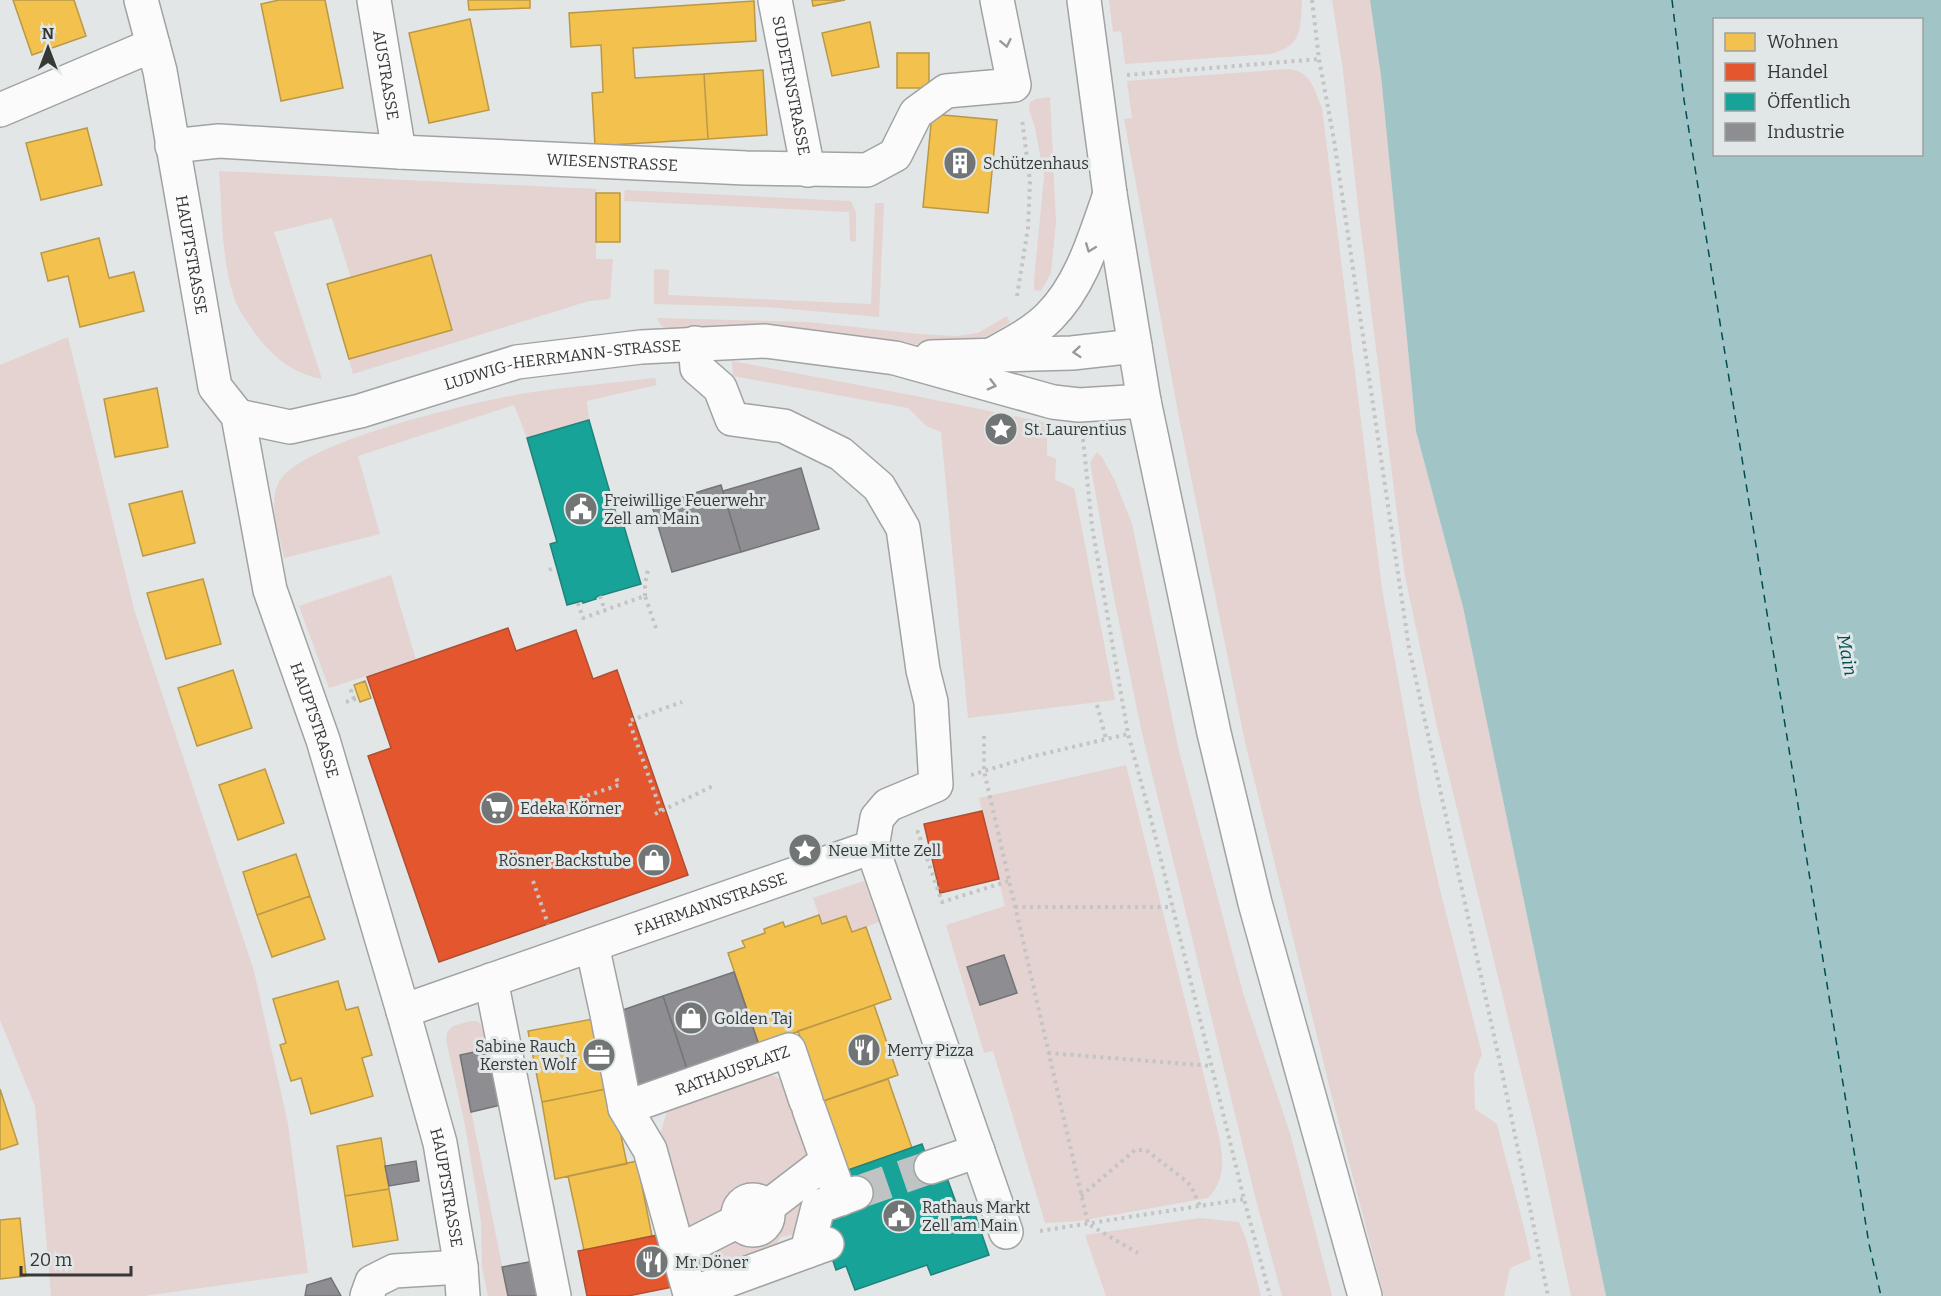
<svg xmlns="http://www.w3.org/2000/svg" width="1941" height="1296" viewBox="0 0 1941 1296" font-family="Bitter,serif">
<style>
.green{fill:#e4d3d0}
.water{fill:#a1c4c6;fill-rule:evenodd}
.homes{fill:#f2c14e;stroke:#ba9847;stroke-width:1.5}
.shops{fill:#e4572e;stroke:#b04e31;stroke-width:1.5}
.public{fill:#17a398;stroke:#20837b;stroke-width:1.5}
.industry{fill:#8d8d92;stroke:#737477;stroke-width:1.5}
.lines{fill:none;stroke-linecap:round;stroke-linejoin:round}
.ferry{stroke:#004d51;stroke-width:1.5;stroke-dasharray:8 6;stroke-linecap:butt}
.minor-tunnel{stroke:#c0c3c3;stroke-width:33;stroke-dasharray:33 16;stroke-linecap:butt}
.minor-casing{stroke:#a1a3a3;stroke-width:36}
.major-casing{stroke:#a1a3a3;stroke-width:36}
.path{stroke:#c4c4c4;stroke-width:4;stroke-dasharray:3 4.5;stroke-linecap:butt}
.minor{stroke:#fbfbfb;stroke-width:33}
.major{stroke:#fbfbfb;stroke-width:33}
.oneway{stroke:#989a9a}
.labels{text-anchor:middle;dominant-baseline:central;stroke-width:6;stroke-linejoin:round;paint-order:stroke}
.street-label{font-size:16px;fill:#363838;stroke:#e1e7e7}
.poi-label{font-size:16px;fill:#363838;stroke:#e1e7e7;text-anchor:start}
.water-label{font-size:18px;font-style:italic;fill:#004d51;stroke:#e1e7e7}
</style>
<rect width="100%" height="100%" fill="#e2e6e6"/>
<!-- green -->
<path class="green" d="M1109,0H1302C1300,29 1303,46 1270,54L1125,64L1121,31L1113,32Z
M1332,0H1370L1381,76L1416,431L1463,607L1606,1296H1571L1537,1137L1437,727L1405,576L1359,215L1343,71Z
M1288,69C1311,71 1314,89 1322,108L1382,589L1421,805L1439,886L1482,1054L1474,1074L1475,1109L1497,1124C1508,1170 1522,1214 1531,1259L1510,1268L1504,1296H1384L1331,1093L1245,742L1180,423L1124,119L1132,118L1127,81Z
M1050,97L1056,222L1051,273L1041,291L1034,290V281L1044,176L1035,128L1029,109L1030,102L1036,99Z
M219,171L596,189V259H613L610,299L589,301L353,374L349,359L452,330L431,256L351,278L332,218L274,232L322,379C288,373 266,351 248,323C242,314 236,305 233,294C221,255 222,211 219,171Z
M625,190L851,201L856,212V241L852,242L850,240L849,212L624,201Z
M875,203H884L879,317L767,307L654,304V269L669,270L668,295L871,304Z
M1007,316L1010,322C999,330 987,337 974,340C930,353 859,336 813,333C766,330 718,330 670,329L661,326L657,318L807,322L919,334L956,336L978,333Z
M68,337L134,609L254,971L288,1124L308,1273L144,1296H51L35,1106L0,1020V365Z
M732,361L916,396L1047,423V455L1056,459L1055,480L1074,488L1115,700L968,718L941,432L926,426L908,408L733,376Z
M655,378L657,385L587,401L589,420L527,438L514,405L358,456L380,534L284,558C280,536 267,503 279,482C301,441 484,399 533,392C573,386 614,383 655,378Z
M1097,452L1102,457L1115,481L1132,524L1179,751L1243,993L1290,1133L1332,1296H1282L1255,1196L1142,733L1114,598L1090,462Z
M391,575L416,660L329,688L299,606Z
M1126,765L1218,1132C1223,1157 1227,1178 1208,1198L1079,1221L1045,1223L993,1051L984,1053L946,925L1005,906L979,798Z
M864,881L879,922L852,932L846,916L822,924L813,898Z
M471,1021H477L480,1023L489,1049L460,1055L508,1296H488L482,1268L481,1221L465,1125L446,1040L447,1032L453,1026Z
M771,1075L789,1083L817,1160L762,1198C749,1193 741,1197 735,1209L687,1240L659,1138L668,1108Z
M815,1178L809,1218L792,1235L781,1237L765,1260L728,1272L702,1262L695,1250L746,1235L755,1234L765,1229Z
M1200,1218L1239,1222L1247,1242L1261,1296H1106L1085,1235Z"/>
<!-- water -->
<path class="water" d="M1370,0H1941V1296H1606L1463,607L1416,431L1381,76ZM1714,20H1922V154H1714Z"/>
<!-- homes -->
<path class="homes" d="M13,0H74L86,36L32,55Z
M279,0H325L343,88L281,101L261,4Z
M468,0H530V8L469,10Z
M812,0H845L813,6Z
M754,1L756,41L633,48L635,78L704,74L708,139L595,146L592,93L603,92L601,45L571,47L569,13Z
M470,19L489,110L429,123L409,33Z
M870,22L879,67L832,76L822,33Z
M897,53H929V88H897Z
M763,70L767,135L708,139L704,74Z
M932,114L997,120L988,213L923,207Z
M87,128L102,185L41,200L26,143Z
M596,193H620V242H596Z
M99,238L109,278L134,272L144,311L80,327L68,276L48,281L41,253Z
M431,255L452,330L349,359L327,284Z
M157,388L168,447L115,457L104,399Z
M182,491L195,543L143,556L129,504Z
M203,579L221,644L166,659L147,593Z
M233,670L252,728L197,746L178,688Z
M365,681L371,698L360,702L354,685Z
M265,769L284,823L238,840L219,785Z
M296,854L310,896L257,915L243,872Z
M310,896L325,939L272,957L257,915Z
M819,915L822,924L846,916L852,932L866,927L891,999L759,1045L728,953L745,947L742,941L765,933L764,929L783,922L785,927Z
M338,981L346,1010L358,1007L372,1055L362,1058L373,1096L311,1114L301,1078L291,1081L280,1045L286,1043L273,999Z
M874,1005L898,1075L823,1101L798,1031Z
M598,1018L611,1088L542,1102L528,1031Z
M888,1079L912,1148L848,1170L818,1103Z
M611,1088L627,1164L555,1179L542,1102Z
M0,1089L18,1144L0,1150Z
M381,1138L389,1189L345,1196L337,1146Z
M637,1161L652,1236L584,1250L568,1176Z
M389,1189L398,1240L353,1247L345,1196Z
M20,1218L26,1276L0,1279V1220Z"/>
<!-- shops -->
<path class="shops" d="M508,628L516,651L576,630L593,679L617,670L688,875L439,962L368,756L391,748L367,677Z
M982,811L999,879L940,893L924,824Z
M663,1234L673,1287L628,1296H587L578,1251Z"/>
<!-- public -->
<path class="public" d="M589,420L619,524L623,523L641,584L596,597V599L583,603L582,601L567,605L550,544L557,542L527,438Z
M922,1144L936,1182L947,1178L962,1219L975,1214L989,1255L931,1275L927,1265L855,1290L846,1266L836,1270L820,1222L848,1170Z"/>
<!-- industry -->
<path class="industry" d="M801,468L819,529L741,552L723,491Z
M721,485L741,552L672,572L652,506Z
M1004,955L1017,993L980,1005L967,967Z
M734,972L759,1045L687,1069L663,996Z
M663,996L687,1069L632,1089L617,1012Z
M489,1049L501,1105L471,1112L460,1055Z
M416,1161L419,1181L389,1186L385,1166Z
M534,1261L541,1296H508L502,1267Z
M331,1278L341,1296H305L307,1285Z"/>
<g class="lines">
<!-- ferry -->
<path class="ferry" d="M1672,0L1684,100L1869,1244L1881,1296"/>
<!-- minor-tunnel -->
<path class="minor-tunnel" d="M856,1193L931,1167"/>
<defs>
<g id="minor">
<path id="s1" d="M141,0L160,71L215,387L238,416L270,590L323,740L403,1011L440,1143L461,1267L463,1296"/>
<path id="s2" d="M374,0L399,152"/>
<path id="s3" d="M775,0L808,170"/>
<path d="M0,110L153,45"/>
<path id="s4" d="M172,146L219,141L399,152L746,168L867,170L895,155L916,113L946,91L1014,85L997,0"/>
<path d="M695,343L697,368L720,388L732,419L784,426L841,454L879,487L903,528L923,670L931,702L936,785L888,805L877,818L872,847"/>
<path d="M991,355C1011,344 1033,333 1049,317C1082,284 1095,236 1110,194"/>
<path d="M931,357L1072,353L1135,346"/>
<path id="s5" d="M238,416L290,427L360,411L517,362L641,347L765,341L895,358L1053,402L1079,405L1144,401"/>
<path d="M592,945L607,1014L625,1108L650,1150L690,1294L827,1244"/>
<path d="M491,980L554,1296"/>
<path id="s6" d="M403,1011L872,847L1006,1232"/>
<path id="s7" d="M625,1108L789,1050L806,1101"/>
<path d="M809,1109L841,1199"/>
<path d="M931,1167L978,1151"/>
<circle cx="753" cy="1215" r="15"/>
<path d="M766,1208L827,1161"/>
<path d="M679,1251L738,1221"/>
<path d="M807,1251L818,1207L856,1193"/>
<path d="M367,1296L372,1282L394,1271L461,1267"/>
</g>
<path id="major" d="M1084,0L1110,194L1144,401L1214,733L1255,903L1365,1296"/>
</defs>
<!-- minor casing -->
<use href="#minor" class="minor-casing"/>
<!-- major casing -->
<use href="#major" class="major-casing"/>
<!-- path -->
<path class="path" d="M1312,0L1319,59L1334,140L1409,648L1502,1072L1548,1296
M1127,75L1319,59
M1017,296L1028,228L1030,181L1022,119
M1083,439L1092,526L1128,734L1150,815L1244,1199L1270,1296
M549,570L556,567
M600,596L605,611
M645,596V583L648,570
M578,603L583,618L645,596L657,631
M354,699L351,691L356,689
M346,702L359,698
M1097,705L1106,739
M984,736V771L1088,1224L1138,1253
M971,775L1030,757L1128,734
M580,798L619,785L615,775
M661,811L629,721L682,702
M655,814L713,786
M916,832H918L942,902L1009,881
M533,881L548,924
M1015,907H1173
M1048,1053L1212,1066
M1081,1196L1135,1150H1146L1185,1180L1191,1186L1200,1206
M1040,1231L1244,1199"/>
<!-- minor -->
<use href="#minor" class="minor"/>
<!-- major -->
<use href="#major" class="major"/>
</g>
<!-- one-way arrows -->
<defs><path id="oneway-chevron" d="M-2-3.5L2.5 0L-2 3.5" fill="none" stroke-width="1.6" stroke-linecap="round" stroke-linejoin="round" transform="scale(1.5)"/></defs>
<g class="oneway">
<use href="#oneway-chevron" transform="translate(1006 43) rotate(78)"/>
<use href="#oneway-chevron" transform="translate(1090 248) rotate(111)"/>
<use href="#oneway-chevron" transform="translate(1077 352) rotate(175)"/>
<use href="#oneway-chevron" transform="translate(992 385) rotate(15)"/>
</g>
<!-- icons -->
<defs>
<symbol id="building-disc" viewBox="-11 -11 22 22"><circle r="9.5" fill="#727575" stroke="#e1e7e7"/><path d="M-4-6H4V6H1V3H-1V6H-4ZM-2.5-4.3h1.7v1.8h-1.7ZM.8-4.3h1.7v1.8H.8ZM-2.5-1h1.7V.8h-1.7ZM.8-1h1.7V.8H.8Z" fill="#fff"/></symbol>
<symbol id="sight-disc" viewBox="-11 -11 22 22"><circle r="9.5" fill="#727575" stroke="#e1e7e7"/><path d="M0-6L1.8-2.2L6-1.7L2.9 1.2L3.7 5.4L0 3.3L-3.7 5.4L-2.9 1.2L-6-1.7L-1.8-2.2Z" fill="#fff"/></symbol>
<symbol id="civic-disc" viewBox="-11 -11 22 22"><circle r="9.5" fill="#727575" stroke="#e1e7e7"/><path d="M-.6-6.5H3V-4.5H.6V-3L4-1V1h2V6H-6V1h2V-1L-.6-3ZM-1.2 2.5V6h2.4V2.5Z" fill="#fff"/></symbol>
<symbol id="supermarket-disc" viewBox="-11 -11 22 22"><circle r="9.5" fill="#727575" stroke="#e1e7e7"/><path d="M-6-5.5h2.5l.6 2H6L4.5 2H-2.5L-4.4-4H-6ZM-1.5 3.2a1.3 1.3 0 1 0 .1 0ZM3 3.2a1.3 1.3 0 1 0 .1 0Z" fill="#fff"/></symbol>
<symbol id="shop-disc" viewBox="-11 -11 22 22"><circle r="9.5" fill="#727575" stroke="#e1e7e7"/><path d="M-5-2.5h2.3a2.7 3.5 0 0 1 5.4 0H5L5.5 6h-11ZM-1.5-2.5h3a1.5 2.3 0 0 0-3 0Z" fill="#fff"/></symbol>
<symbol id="restaurant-disc" viewBox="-11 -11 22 22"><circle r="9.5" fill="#727575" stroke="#e1e7e7"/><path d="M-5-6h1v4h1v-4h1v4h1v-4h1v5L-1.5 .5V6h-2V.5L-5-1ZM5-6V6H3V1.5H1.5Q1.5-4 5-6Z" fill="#fff"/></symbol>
<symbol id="office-disc" viewBox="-11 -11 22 22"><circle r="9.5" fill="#727575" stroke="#e1e7e7"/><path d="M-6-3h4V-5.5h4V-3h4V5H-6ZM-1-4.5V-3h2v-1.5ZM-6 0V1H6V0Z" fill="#fff"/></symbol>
</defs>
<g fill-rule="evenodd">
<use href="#building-disc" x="941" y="144" width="38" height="38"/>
<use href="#sight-disc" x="982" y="410" width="38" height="38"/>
<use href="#civic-disc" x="562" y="490" width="38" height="38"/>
<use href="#supermarket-disc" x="478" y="789" width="38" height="38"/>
<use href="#sight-disc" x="786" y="831" width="38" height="38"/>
<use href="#shop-disc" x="635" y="841" width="38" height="38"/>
<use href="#shop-disc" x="672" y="999" width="38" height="38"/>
<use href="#restaurant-disc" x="845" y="1031" width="38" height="38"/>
<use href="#office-disc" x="580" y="1036" width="38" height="38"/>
<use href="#civic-disc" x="880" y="1197" width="38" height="38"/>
<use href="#restaurant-disc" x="633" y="1243" width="38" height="38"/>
</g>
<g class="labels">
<!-- street labels -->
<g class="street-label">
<text stroke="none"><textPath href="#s2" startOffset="76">AUSTRASSE</textPath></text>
<text stroke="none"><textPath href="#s3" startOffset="87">SUDETENSTRASSE</textPath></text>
<text stroke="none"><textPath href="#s4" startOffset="441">WIESENSTRASSE</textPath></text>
<text stroke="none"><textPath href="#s1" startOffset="260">HAUPTSTRASSE</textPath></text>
<text stroke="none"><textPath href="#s5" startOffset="334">LUDWIG-HERRMANN-STRASSE</textPath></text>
<text stroke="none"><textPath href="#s1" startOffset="746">HAUPTSTRASSE</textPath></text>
<text stroke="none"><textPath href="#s6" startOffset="326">FAHRMANNSTRASSE</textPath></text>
<text stroke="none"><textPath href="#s7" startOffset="114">RATHAUSPLATZ</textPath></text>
<text stroke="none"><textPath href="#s1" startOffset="1232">HAUPTSTRASSE</textPath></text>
</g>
<!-- poi labels -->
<g class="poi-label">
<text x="983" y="163">Schützenhaus</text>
<text x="1024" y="429">St. Laurentius</text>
<text x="604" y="500">Freiwillige Feuerwehr<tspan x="604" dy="18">Zell am Main</tspan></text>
<text x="520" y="808">Edeka Körner</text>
<text x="828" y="850">Neue Mitte Zell</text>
<text x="631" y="860" text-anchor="end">Rösner Backstube</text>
<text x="714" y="1018">Golden Taj</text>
<text x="576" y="1046" text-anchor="end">Sabine Rauch<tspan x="576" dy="18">Kersten Wolf</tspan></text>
<text x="887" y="1050">Merry Pizza</text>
<text x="922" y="1207">Rathaus Markt<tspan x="922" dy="18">Zell am Main</tspan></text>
<text x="675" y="1262">Mr. Döner</text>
</g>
<!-- water labels -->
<g class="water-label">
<text transform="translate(1847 655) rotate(79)">Main</text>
</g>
</g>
<!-- legend -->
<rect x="1713" y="18" width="210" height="138" fill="#e1e7e7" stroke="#9da1a1" stroke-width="1.5"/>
<rect x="1725" y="33" width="30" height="18" fill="#f2c14e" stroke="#9da1a1" stroke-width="1.5"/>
<text x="1767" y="48" font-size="18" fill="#363838">Wohnen</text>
<rect x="1725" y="63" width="30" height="18" fill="#e4572e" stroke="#9da1a1" stroke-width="1.5"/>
<text x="1767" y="78" font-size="18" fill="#363838">Handel</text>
<rect x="1725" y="93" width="30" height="18" fill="#17a398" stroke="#9da1a1" stroke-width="1.5"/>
<text x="1767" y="108" font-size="18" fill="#363838">Öffentlich</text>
<rect x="1725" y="123" width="30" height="18" fill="#8d8d92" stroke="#9da1a1" stroke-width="1.5"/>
<text x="1767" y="138" font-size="18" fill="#363838">Industrie</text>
<!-- north arrow -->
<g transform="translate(48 48)" stroke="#e1e7e7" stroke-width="4.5" paint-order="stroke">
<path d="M0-4.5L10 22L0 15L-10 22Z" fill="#363838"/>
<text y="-9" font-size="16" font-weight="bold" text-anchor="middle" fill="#363838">N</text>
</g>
<!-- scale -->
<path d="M21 1266v9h110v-9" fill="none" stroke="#363838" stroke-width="3"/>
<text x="30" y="1266" font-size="18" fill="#363838" stroke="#e1e7e7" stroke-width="4.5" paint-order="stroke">20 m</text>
</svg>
